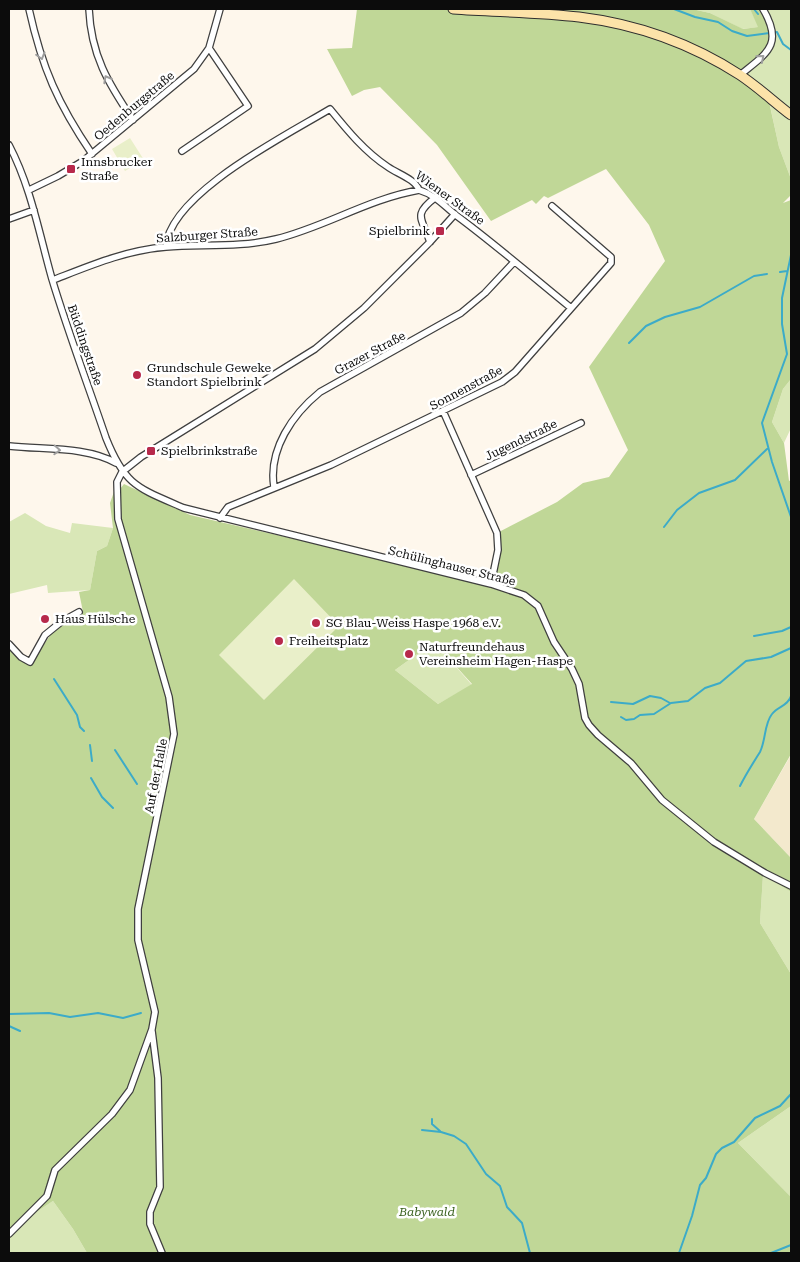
<svg xmlns="http://www.w3.org/2000/svg" width="800" height="1262" viewBox="0 0 800 1262" font-family="'Roboto Serif',serif">
<style>
.farmland{fill:#f3e9cd}
.green{fill:#d9e7b7}
.forest{fill:#c0d797;fill-rule:evenodd}
.pitch{fill:#e9efc9}
.lines{fill:none;stroke-linecap:round;stroke-linejoin:round}
.stream{stroke:#3cabc8;stroke-width:2}
.street-casing{stroke:#3f3f3f;stroke-width:8}
.secondary-casing{stroke:#2e2e2e;stroke-width:11}
.street{stroke:#fff;stroke-width:5.5}
.secondary{stroke:#fce3a9;stroke-width:9}
.oneway{stroke:#9e9e9e}
.poi-dot{fill:#b7294b;stroke:#fff;stroke-width:2}
.labels{text-anchor:middle;dominant-baseline:central;stroke-width:5;stroke-linejoin:round;paint-order:stroke}
.street-label{font-size:12px;fill:#0c0c0c;stroke:#fff}
.poi-label{font-size:12px;fill:#0c0c0c;stroke:#fff;text-anchor:start}
.park-label{font-size:12px;font-style:italic;fill:#3a611f;stroke:#fff}
</style>
<rect width="100%" height="100%" fill="#fef7ec"/>
<!-- farmland -->
<path class="farmland" d="M791,755V858L754,819Z"/>
<!-- green -->
<path class="green" d="M692,9H750L759,27L742,29L710,13Z
M763,9H791V115L740,75L752,65Z
M769,101L791,119V179L779,147Z
M791,379V428L784,443L772,422L783,389Z
M25,513L46,526L70,533L72,523L113,528L107,546L97,551L90,590L48,593L47,585L9,594V522Z
M434,642L472,685L438,704L395,670Z
M763,875L791,892V974L760,923Z
M791,1106V1197L738,1143Z
M53,1201L73,1229L87,1253H9V1239L29,1217Z"/>
<!-- forest -->
<path class="forest" d="M357,9H692L710,13L743,29L758,27L750,9H765L769,14L772,44L741,75L768,97L779,147L791,179V195L783,203L791,200V379L783,389L772,422L784,443L789,481L791,480V754L754,819L791,858V892L763,875L760,923L791,974V1106L738,1143L791,1197V1253H87L73,1229L53,1201L29,1217L9,1239V648L24,661L41,649L51,634L60,625L83,612L79,592L90,590L97,551L107,546L113,528L110,503L115,489H120L124,484L190,515L491,584L497,533L557,502L583,483L609,477L628,450L589,367L665,261L649,225L606,169L548,198L544,196L536,204L532,200L491,221L437,145L380,87L364,90L352,96L327,49L352,48ZM434,642L472,684L438,704L395,670Z"/>
<!-- pitch -->
<path class="pitch" d="M130,138L144,160L125,171L112,149Z
M294,579L339,626L264,700L219,655Z"/>
<g class="lines">
<!-- stream -->
<path class="stream" d="M674,9L695,17L718,22L732,31L747,36L777,32L783,44L791,50
M754,9L758,14
M791,255L782,298V324L787,354L762,423L772,462L791,517
M780,272L787,271
M629,343L646,326L665,317L700,307L754,276L767,274
M664,527L677,510L699,493L735,480L767,449
M754,636L782,631L791,627
M54,679L77,715L80,727L84,731
M791,699V706
M611,702L633,704L650,696L661,698L670,703
M621,717L626,720L634,719L640,715L654,714L671,703L688,701L705,688L720,683L746,661L771,657L791,648
M90,745L92,761
M115,750L137,784
M91,778L102,797L113,808
M740,786C746,774 753,763 760,752C766,740 764,724 772,714C778,706 788,706 791,696
M9,1014L49,1013L70,1017L98,1013L123,1018L141,1013
M9,1026L20,1031
M432,1119V1124L440,1131
M422,1130L441,1132L454,1136L466,1144L486,1174L500,1186L507,1207L522,1223L530,1253
M679,1253L692,1216L700,1185L706,1178L716,1154L722,1148L734,1142L755,1118L780,1106L791,1094
M771,1253L791,1245"/>
<defs>
<path id="street" d="M29,9C42,68 58,104 92,154
M89,9C91,55 108,83 133,120
M740,75C767,53 784,45 763,9
M9,145C31,187 39,233 52,279C68,332 88,385 106,438C125,486 138,488 184,508L491,584L524,595L538,606L554,642L572,669L579,684L585,718L589,725L598,735L631,763L662,800L714,842L765,873L791,886
M182,151L248,106L209,48
M29,190L58,176L83,161L194,69L209,48L220,9
M9,219L34,210
M430,242C422,218 412,215 436,197
M166,247C169,194 287,135 330,109C347,130 365,152 388,167C398,174 415,179 419,190C436,195 444,206 457,216C496,245 533,277 571,308
M53,280C89,266 126,250 166,247C202,244 239,248 276,239C325,227 368,199 419,190
M443,411L497,533L498,550L491,584
M9,446C43,450 86,446 116,463
M471,475L581,423
M274,487C268,449 293,414 320,392L461,313L485,293L514,262
M220,518L228,507L331,465L502,382L515,372L611,263V257L552,206
M9,644L21,657L30,662L45,635L61,622L79,612
M152,1031L158,1078L160,1187L150,1212V1224L162,1253
M9,1234L47,1196L55,1170L112,1114L130,1090L152,1029L155,1012L138,940V909L174,734L169,697L118,519L117,482L122,472L141,457L315,349L364,308L430,242L455,214"/>
<path id="secondary" d="M453,9C495,12 537,12 579,17C636,24 692,44 740,75C758,87 774,102 791,115"/>
</defs>
<!-- street casing -->
<use href="#street" class="street-casing"/>
<!-- secondary casing -->
<use href="#secondary" class="secondary-casing"/>
<!-- street -->
<use href="#street" class="street"/>
<!-- secondary -->
<use href="#secondary" class="secondary"/>
</g>
<!-- one-way arrows -->
<defs><path id="oneway-chevron" d="M-2-3.5L2.5 0L-2 3.5" fill="none" stroke-width="1.6" stroke-linecap="round" stroke-linejoin="round" transform="scale(1.25)"/></defs>
<g class="oneway">
<use href="#oneway-chevron" transform="translate(41 56) rotate(74)"/>
<use href="#oneway-chevron" transform="translate(761 58) rotate(-39)"/>
<use href="#oneway-chevron" transform="translate(107 79) rotate(-118)"/>
<use href="#oneway-chevron" transform="translate(57 450) rotate(3)"/>
</g>
<!-- markers -->
<g class="poi-dot">
<rect x="66" y="164" width="10" height="10" rx="2.5"/>
<rect x="435" y="226" width="10" height="10" rx="2.5"/>
<circle cx="137" cy="375" r="5"/>
<rect x="146" y="446" width="10" height="10" rx="2.5"/>
<circle cx="45" cy="619" r="5"/>
<circle cx="316" cy="623" r="5"/>
<circle cx="279" cy="641" r="5"/>
<circle cx="409" cy="654" r="5"/>
</g>
<g class="labels">
<!-- street labels -->
<g class="street-label">
<text transform="translate(134 106) rotate(-40)">Oedenburgstraße</text>
<text transform="translate(450 198) rotate(36)">Wiener Straße</text>
<text transform="translate(207 235) rotate(-4)">Salzburger Straße</text>
<text transform="translate(85 345) rotate(71)">Büddingstraße</text>
<text transform="translate(370 353) rotate(-28)">Grazer Straße</text>
<text transform="translate(466 388) rotate(-28)">Sonnenstraße</text>
<text transform="translate(521 440) rotate(-26)">Jugendstraße</text>
<text transform="translate(452 566) rotate(14)">Schülinghauser Straße</text>
<text transform="translate(156 776) rotate(-79)">Auf der Halle</text>
</g>
<!-- poi labels -->
<g class="poi-label">
<text x="81" y="162">Innsbrucker<tspan x="81" dy="14">Straße</tspan></text>
<text x="430" y="231" text-anchor="end">Spielbrink</text>
<text x="147" y="368">Grundschule Geweke<tspan x="147" dy="14">Standort Spielbrink</tspan></text>
<text x="161" y="451">Spielbrinkstraße</text>
<text x="55" y="619">Haus Hülsche</text>
<text x="326" y="623">SG Blau-Weiss Haspe 1968 e.V.</text>
<text x="289" y="641">Freiheitsplatz</text>
<text x="419" y="647">Naturfreundehaus<tspan x="419" dy="14">Vereinsheim Hagen-Haspe</tspan></text>
</g>
<!-- park labels -->
<g class="park-label">
<text x="427" y="1212">Babywald</text>
</g>
</g>
<!-- border -->
<rect width="800" height="1262" fill="none" stroke="#0c0c0c" stroke-width="20"/>
</svg>
